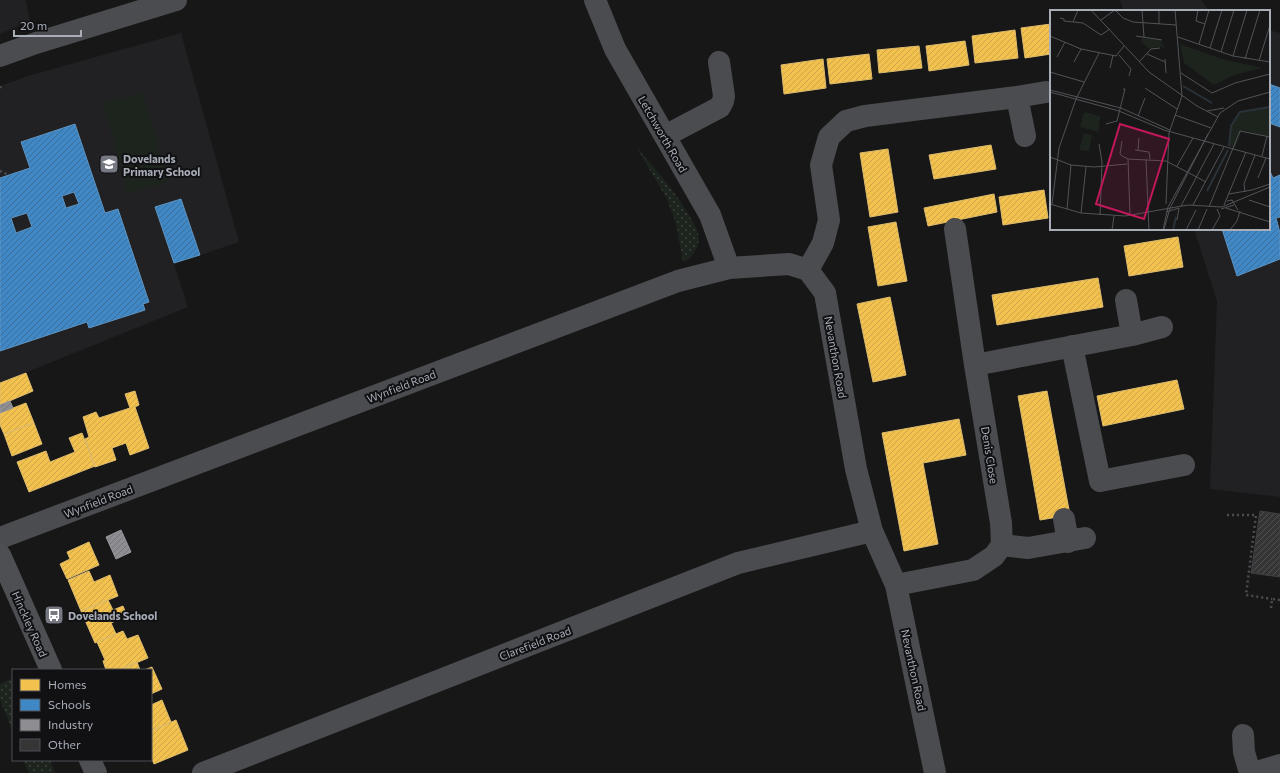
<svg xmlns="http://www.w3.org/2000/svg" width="1280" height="773" viewBox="0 0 1280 773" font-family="Commissioner,sans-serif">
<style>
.built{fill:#212123}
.grass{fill:url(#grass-dots)}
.park{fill:#1d241e}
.homes{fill:url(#homes-hatch);stroke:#dcbb6e}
.schools{fill:url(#schools-hatch);stroke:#5e93c1;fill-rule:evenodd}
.industry{fill:url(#industry-hatch);stroke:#95979d}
.building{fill:url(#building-hatch);stroke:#3f4043}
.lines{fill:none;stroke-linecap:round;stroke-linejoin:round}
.path{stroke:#4d4e52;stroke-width:2.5;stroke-dasharray:2 3;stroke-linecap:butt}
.minor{stroke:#4b4c50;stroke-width:22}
.major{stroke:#4d4f52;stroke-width:22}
.labels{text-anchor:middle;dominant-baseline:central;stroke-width:4;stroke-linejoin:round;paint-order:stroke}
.street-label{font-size:11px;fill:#a8adb8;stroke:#111113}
.poi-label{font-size:11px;font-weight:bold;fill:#a8adb8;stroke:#111113;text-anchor:start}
.inset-river{fill:none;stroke:#2a3239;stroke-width:2}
.inset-road{fill:none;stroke:#515357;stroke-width:1}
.view{fill:#c2185b;fill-opacity:0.15;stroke:#c2185b;stroke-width:2}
.inset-edge{fill:none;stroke:#a8adb8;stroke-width:2}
</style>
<defs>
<pattern id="grass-dots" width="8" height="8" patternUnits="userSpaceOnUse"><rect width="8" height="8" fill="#1d241e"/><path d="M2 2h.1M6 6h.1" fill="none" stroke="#3b413d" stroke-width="1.8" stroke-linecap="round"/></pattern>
<pattern id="homes-hatch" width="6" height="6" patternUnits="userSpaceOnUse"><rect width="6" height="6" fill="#f2c14e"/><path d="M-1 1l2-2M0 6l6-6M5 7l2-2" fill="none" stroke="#cca549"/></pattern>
<pattern id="schools-hatch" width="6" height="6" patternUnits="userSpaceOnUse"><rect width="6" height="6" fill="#3f88c5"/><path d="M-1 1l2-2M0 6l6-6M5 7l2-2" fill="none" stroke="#3b6f9a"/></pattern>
<pattern id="industry-hatch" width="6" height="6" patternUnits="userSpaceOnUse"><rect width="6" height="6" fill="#8d8d92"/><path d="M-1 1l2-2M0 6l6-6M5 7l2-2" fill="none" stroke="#76777b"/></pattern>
<pattern id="building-hatch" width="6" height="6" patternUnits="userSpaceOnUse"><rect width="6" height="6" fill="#353536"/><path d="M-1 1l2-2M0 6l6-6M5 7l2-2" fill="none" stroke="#4f5051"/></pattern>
</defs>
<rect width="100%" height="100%" fill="#171717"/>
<!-- built -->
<path class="built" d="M0,0H26L30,21L0,34Z
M1120,0H1201L1209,11H1124Z
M1269,30L1280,33V497L1210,489L1217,301L1194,229H1269Z
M181,33L239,242L174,264L188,307L0,383V86L28,76Z"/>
<!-- grass -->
<path class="grass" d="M637,148C656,170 676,192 690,217C693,222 697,228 698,234C701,245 693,258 683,262L676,223L667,199Z
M13,678V726L11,727L0,700V684Z
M23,760H50L55,773H29Z"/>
<!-- park -->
<path class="park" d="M143,92L168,182L128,193L103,103Z"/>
<!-- homes -->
<path class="homes" d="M1051,24V54L1025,58L1021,28Z
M1015,30L1018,58L975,63L972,36Z
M965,41L969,65L929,71L926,46Z
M919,46L922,68L879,73L877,50Z
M869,54L872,79L830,84L827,59Z
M823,59L826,88L784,94L781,65Z
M991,145L996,169L934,179L929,155Z
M888,149L898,212L870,217L860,153Z
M1044,190L1048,218L1003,225L999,197Z
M994,194L997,212L928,226L924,208Z
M896,222L907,281L878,286L868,227Z
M1178,237L1183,267L1129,276L1124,246Z
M1098,278L1103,307L997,325L992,295Z
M890,297L906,375L873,382L857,304Z
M26,373L33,391L0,405V383Z
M1177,380L1184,409L1103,426L1097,396Z
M135,391L139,405L135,407L149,448L130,455L126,443L112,448L116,460L95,467L85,439L89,437L83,417L96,412L99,418L130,408L125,394Z
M1047,391L1070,515L1040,520L1018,396Z
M26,403L34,423L4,434L0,425V413Z
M959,419L966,455L923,463L938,544L904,551L882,433Z
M34,423L42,444L12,456L4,434Z
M82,433L95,466L29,492L17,462L46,451L50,462L75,452L69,438Z
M89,542L99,565L67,579L60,564L70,559L67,552Z
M89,571L94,582L110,575L118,596L81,611L68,580Z
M108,600L113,610L123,606L127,616L111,623L116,634L95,643L81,611Z
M123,631L127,639L138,635L148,658L119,670H106L103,661L105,660L97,642Z
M137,662L140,670H119L129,665Z
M152,667L162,689L151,694V670H144Z
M162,700L171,722L151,731V705Z
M176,720L188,750L154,764L151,757V731Z"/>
<!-- schools -->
<path class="schools" d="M1269,84L1280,88V127L1269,123Z
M75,124L105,213L118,209L149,302L143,304L145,310L89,328L87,322L0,351V178L30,168L21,142ZM74,192L79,204L66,208L62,196ZM27,213L32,227L16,233L11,218Z
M1269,169L1273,178L1280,175V217L1276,218L1280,233V259L1237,276L1222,229H1269Z
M181,199L200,255L174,263L155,207Z"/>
<!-- industry -->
<path class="industry" d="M10,401L13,408L0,413V405Z
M121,530L131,552L116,559L106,537Z"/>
<!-- building -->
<path class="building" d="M1260,511L1280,514V577L1251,573Z"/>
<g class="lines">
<!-- path -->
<path class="path" d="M0,88L1,86
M0,171L9,175
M1227,515H1256L1246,595L1272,599
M1271,608L1272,599L1280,600"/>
<!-- minor -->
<path class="minor" d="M595,0L615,49L710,215L729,268
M0,56L36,43L176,0
M1017,97L1025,136
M665,136L720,107L723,101L724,96L719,62
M1126,300L1132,335
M1072,346L1100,481L1184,465
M975,365L1132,335L1162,327
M1064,519L1068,542
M0,538L678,281L729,268L789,264L808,270
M1002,545L1028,548L1085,538
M896,585L973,570L994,556L1002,545L1001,523L975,365L955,229
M1243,735L1244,752L1250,773
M203,773L738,563L872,531
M935,773L896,585L872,531L856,469L825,293L808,270L823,243L829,220L821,165L829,137L846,121L865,116L1017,97L1046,92
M1253,773L1280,765"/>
<!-- major -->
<path class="major" d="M0,555L51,670
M90,760L96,773"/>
</g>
<!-- icons -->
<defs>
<symbol id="school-square" viewBox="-11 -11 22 22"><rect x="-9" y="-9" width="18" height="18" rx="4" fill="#757880" stroke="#111113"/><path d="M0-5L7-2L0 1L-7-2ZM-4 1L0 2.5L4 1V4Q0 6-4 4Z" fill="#fff"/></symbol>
<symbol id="bus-square" viewBox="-11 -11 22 22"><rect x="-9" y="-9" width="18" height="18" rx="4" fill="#757880" stroke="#111113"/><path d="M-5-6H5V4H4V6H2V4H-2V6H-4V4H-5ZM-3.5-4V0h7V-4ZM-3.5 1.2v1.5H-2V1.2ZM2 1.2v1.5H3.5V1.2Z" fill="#fff"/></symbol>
</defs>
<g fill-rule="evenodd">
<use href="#school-square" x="98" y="153" width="22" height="22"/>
<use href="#bus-square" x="43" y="604" width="22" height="22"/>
</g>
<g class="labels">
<!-- street labels -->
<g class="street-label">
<text transform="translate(663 134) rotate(60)">Letchworth Road</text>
<text transform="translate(836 357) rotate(80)">Nevanthon Road</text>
<text transform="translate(401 386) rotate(-21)">Wynfield Road</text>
<text transform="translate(990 455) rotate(81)">Denis Close</text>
<text transform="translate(98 501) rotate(-21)">Wynfield Road</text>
<text transform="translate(30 624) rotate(66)">Hinckley Road</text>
<text transform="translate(535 643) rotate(-21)">Clarefield Road</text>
<text transform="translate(914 670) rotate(78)">Nevanthon Road</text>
</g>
<!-- poi labels -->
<g class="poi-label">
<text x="123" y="158">Dovelands<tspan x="123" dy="13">Primary School</tspan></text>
<text x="68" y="615">Dovelands School</text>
</g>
</g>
<!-- overview -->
<g transform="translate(1050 10)">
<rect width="220" height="220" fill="#171717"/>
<path d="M92,28L110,30L115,39L111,36L100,39L91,32ZM130,34L172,49L212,58L184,65L164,75L134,53Z" fill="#1d241e"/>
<path d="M220,97V127L192,120L185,138L179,136L181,116L190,102ZM34,102L50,106L49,122L30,117ZM34,123L42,125L39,141L29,140Z" fill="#1d241e"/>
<path class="inset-river" d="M133,76L162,93M179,136L181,116L190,102L220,97M157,181L178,140M123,220L126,207"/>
<path class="inset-road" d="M41,0L99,62L147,96L168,107M65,0L73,8L83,12L126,15M92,0L94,27M109,0V14M148,0L146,11L155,14M10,8L14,9V11L33,13L51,25L60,19M51,10L65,0M23,12L28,0M0,26L31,39L66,46L74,36M86,26L112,30M128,27L183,46L220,52M149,34L159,0M160,38L172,0M171,42L184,0M97,44L115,52M69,45L81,59L79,66M183,46L197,0M7,47L15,32M115,49L116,63M195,49L210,0M209,51L220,15M24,52L31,39M89,52L101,39L110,38M60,58L63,45M0,62L34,72M131,63L162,83L185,73L220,64M95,78L127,99M0,80L71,98L120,120M0,82L69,101L114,120L220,149M157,101L174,98M125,105L161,118M88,106L95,88M56,114L67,111L75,79H73M72,131L70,144L72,146L78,149L116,151L137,162M49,134L52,152L50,205M85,140L99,142L100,149M88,140L89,128M212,146L217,126M0,147L21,155L44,157L77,154M78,149L80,205M96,150L99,220M127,156L143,128M139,163L156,172M208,168L216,148M195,182L194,174L205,145M179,184L202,180L220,174M199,190L220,197M177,191L182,190L188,200M0,194L31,203L75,206L138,195L172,197L220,177M2,194L9,138L26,89L49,43M116,194L119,123L132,86L125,0M143,195L174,137M174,195L196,142M131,196L164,134M159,197L190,121L220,127M176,198L220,212M17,199L21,155M171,199L184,195M116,202L129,198M31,203L36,157M127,210L129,198M114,219L120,198L158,124M62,220L64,206M113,220L118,197L170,103L188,91L220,82M136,220L146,200M148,220L157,199M162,220L170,206L167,199M180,220L187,211L190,201"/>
<path class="view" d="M70,114L119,129L94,209L46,194Z"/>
<rect width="220" height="220" class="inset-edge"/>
</g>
<!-- legend -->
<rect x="12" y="669" width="140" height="92" fill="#111113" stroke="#4d4f55"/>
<rect x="20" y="679" width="20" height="12" fill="#f2c14e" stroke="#4d4f55"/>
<text x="48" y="689" font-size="12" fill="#a8adb8">Homes</text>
<rect x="20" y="699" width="20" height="12" fill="#3f88c5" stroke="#4d4f55"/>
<text x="48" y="709" font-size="12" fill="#a8adb8">Schools</text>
<rect x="20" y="719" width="20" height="12" fill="#8d8d92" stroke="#4d4f55"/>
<text x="48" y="729" font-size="12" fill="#a8adb8">Industry</text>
<rect x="20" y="739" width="20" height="12" fill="#353536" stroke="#4d4f55"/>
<text x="48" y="749" font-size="12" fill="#a8adb8">Other</text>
<!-- scale -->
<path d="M14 30v6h67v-6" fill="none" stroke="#a8adb8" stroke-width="2"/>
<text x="20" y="30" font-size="12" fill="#a8adb8" stroke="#111113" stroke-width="3" paint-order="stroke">20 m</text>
</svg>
